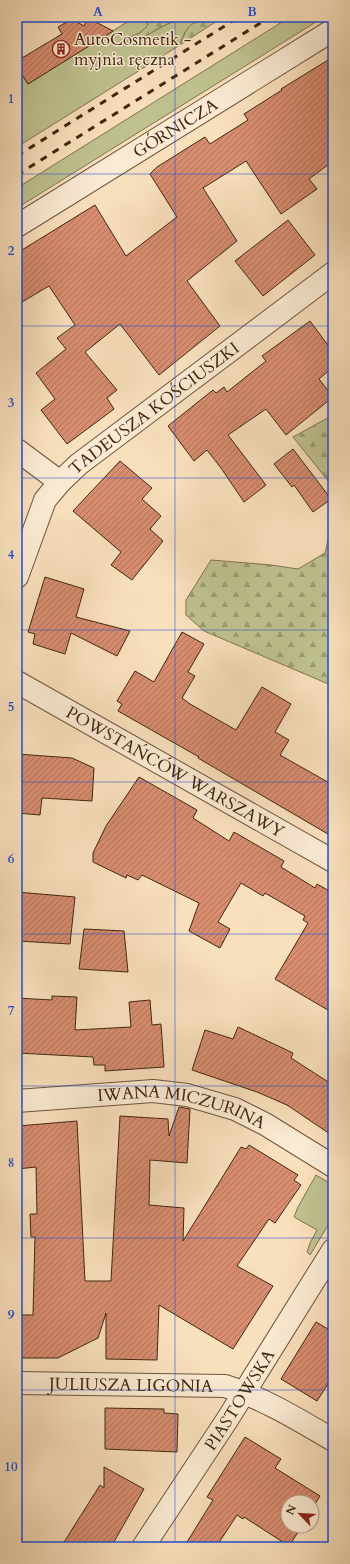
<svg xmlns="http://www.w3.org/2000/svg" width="350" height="1564" viewBox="0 0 350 1564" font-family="Cardo,serif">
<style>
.grass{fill:#bfc290;stroke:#807450}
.forest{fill:url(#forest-firs);stroke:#807450}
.building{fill:url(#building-hatch);stroke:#412610}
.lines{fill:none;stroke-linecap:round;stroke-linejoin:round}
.minor-casing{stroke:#6f543b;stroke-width:24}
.minor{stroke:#fbebd4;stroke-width:22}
.rail{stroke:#412610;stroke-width:3;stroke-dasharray:7 7;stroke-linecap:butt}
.grid{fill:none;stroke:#1d4ed8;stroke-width:1;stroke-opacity:0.55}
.labels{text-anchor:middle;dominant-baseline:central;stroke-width:3;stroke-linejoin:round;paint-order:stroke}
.poi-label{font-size:17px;fill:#412610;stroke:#fbebd4;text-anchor:start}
.street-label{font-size:17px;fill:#412610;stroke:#fbebd4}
.neatline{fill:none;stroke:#1d4ed8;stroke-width:1.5}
.grid-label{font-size:13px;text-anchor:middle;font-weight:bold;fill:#1d4ed8}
</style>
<defs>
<pattern id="forest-firs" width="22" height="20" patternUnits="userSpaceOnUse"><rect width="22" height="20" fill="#bfc290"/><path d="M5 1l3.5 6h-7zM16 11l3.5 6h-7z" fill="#9d9d74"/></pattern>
<pattern id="building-hatch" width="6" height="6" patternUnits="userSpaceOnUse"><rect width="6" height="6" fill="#d88d71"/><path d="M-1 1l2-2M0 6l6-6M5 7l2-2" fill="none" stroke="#b1735b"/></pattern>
</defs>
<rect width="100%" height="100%" fill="#f9e0bd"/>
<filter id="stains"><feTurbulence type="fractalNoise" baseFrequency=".005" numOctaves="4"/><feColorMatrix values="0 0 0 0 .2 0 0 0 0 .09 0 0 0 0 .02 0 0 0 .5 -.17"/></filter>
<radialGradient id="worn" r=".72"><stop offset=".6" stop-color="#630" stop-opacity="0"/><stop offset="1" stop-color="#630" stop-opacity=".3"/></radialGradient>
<!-- grass -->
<path class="grass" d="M135,17H145L148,25L140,33L128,38L139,44L145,36L171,22L186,17H209L185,32L180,45L17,147V67L28,84Z
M290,17H324L17,208V188Z
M316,1175L333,1185V1217L310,1255L307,1252L310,1243L317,1230L294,1217L298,1207Z"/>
<!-- forest -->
<path class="forest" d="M145,17H186C169,23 150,30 139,44L133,45L128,42V38L140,33L148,25Z
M209,17H223L180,45C183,37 186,27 194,23C199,21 203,21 209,17Z
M333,415V487L293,437Z
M333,518V686L204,631L186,615V600L211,560L271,565L298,569L325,553Z"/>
<!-- building -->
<path class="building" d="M88,18L113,31L28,84L17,67V61L62,34L58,27L72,19L84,26Z
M333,57V161L309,179L317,189L281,214L246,161L203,188L237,241L187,281L220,326L159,375L120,324L85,352L117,390L107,398L114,409L67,444L41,410L55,399L36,373L66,349L57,338L75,325L49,286L17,305V253L95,205L126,256L177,217L150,174L157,167L205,137L210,144L248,120L244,114L282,90L281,89Z
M288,220L315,255L263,296L235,261Z
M310,321L333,352V367L319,379L333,397L286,435L266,409L228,435L266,485L244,502L221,468L207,450L194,461L168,426L213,390L216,393L224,387L227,392L266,361L262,356Z
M293,449L331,499L313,512L294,485L292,487L274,464Z
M120,461L152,488L142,499L161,516L150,529L163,541L132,580L111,565L121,552L73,511Z
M45,577L84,589L76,617L130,631L117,656L71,633L65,654L33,644L35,634L28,632Z
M182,632L204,644L188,672L195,676L182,698L190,704L236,730L262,687L291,704L275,732L289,740L280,755L333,785V837L198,758L199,757L118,711L122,704L117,701L135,671L154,682Z
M17,754L72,758L94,768L92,801L42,798L40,815L17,813Z
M139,777L197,810L193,818L229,841L234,832L284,861L281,867L315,888L317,884L333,893V1013L275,979L308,923L303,920L305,916L265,893L263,896L241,883L218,922L230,929L220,948L189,931L199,903L142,875L138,880L127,875L126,878L93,862V853L106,826Z
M17,892L75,897L70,944L17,941Z
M84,929L124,931L128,972L79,969Z
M52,996L77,997L75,1030L131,1027L129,1002L150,1000L152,1025L161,1024L164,1067L105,1071V1065H94L93,1057L17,1053V998L52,1000Z
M238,1027L293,1053L291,1058L333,1085V1136L287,1105L257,1092L192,1070L205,1030L233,1039Z
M179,1107L190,1109L187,1163L150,1160L149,1205L184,1208L183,1241L241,1147L246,1149L249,1145L298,1175L294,1180L301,1185L275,1223L269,1219L237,1266L273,1286L233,1349L159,1305L157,1360L106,1359V1313L98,1338L58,1358H17V1315H33L35,1237H31L30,1214H37L36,1167L17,1169V1129H19L18,1126L77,1121L85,1281H111L120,1116L168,1119L169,1136Z
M316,1322L333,1332V1376L317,1401L281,1379Z
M105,1408L164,1409V1413L178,1414L177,1452L105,1449Z
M245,1437L281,1459L275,1468L320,1496L312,1509V1502H288V1526H302L289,1546L244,1517L243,1519L237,1515L216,1547H184L213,1500L207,1497Z
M104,1467L144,1489L111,1547H61L100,1485L104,1488Z"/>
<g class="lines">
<defs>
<g id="minor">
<path id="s1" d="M17,226L333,30"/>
<path d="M17,450L60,482"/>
<path id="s2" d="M17,577L45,500L60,482L79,464L333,273"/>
<path id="s3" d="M17,682L333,861"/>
<path id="s4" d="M17,1101L153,1091L187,1095L235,1109L265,1124L333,1166"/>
<path id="s5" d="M17,1383L225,1386C263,1398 299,1420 333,1440"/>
<path id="s6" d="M143,1547L227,1420L333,1250"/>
</g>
</defs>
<!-- minor casing -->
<use href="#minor" class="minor-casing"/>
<!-- minor -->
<use href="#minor" class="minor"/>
<!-- rail -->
<path class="rail" d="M17,156L239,17
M17,175L270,17"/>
</g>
<!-- grid -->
<path class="grid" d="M175,17V1547M17,174H333M17,326H333M17,478H333M17,630H333M17,782H333M17,934H333M17,1086H333M17,1238H333M17,1390H333"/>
<!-- icons -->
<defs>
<symbol id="building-ring" viewBox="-11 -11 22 22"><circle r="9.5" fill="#fbebd4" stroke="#8f2418" stroke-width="1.5"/><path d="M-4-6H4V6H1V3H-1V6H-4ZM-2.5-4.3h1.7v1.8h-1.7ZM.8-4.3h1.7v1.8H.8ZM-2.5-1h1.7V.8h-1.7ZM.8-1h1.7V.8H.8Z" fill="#8f2418"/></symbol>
</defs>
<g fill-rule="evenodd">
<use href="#building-ring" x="51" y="39" width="20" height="20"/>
</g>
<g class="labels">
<!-- poi labels -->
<g class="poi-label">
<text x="74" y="39">AutoCosmetik -<tspan x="74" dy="20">myjnia ręczna</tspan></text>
</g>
<!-- street labels -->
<g class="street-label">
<text stroke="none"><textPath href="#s1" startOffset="186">GÓRNICZA</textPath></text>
<text stroke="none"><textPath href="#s2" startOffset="225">TADEUSZA KOŚCIUSZKI</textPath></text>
<text stroke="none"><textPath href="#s3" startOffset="182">POWSTAŃCÓW WARSZAWY</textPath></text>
<text stroke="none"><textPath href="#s4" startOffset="167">IWANA MICZURINA</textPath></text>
<text stroke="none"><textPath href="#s5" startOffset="114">JULIUSZA LIGONIA</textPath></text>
<text stroke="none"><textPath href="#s6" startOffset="176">PIASTOWSKA</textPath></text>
</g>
</g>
<!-- margin -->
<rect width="350" height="1564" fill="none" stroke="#f9e0bd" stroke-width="44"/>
<!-- north arrow -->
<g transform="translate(300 1514) rotate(295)"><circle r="19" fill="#fbebd4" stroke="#b19c86"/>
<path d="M0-3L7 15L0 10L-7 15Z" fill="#8f2418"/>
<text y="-6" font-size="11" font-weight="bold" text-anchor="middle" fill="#412610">N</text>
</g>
<rect x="22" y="22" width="306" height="1520" class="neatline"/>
<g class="grid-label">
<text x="98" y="16">A</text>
<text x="252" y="16">B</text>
<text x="11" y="103">1</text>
<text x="11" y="255">2</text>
<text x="11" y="407">3</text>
<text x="11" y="559">4</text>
<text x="11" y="711">5</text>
<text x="11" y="863">6</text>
<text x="11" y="1015">7</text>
<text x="11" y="1167">8</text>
<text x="11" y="1319">9</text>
<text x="11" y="1471">10</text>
</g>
<rect width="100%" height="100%" filter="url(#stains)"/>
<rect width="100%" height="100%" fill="url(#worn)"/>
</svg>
